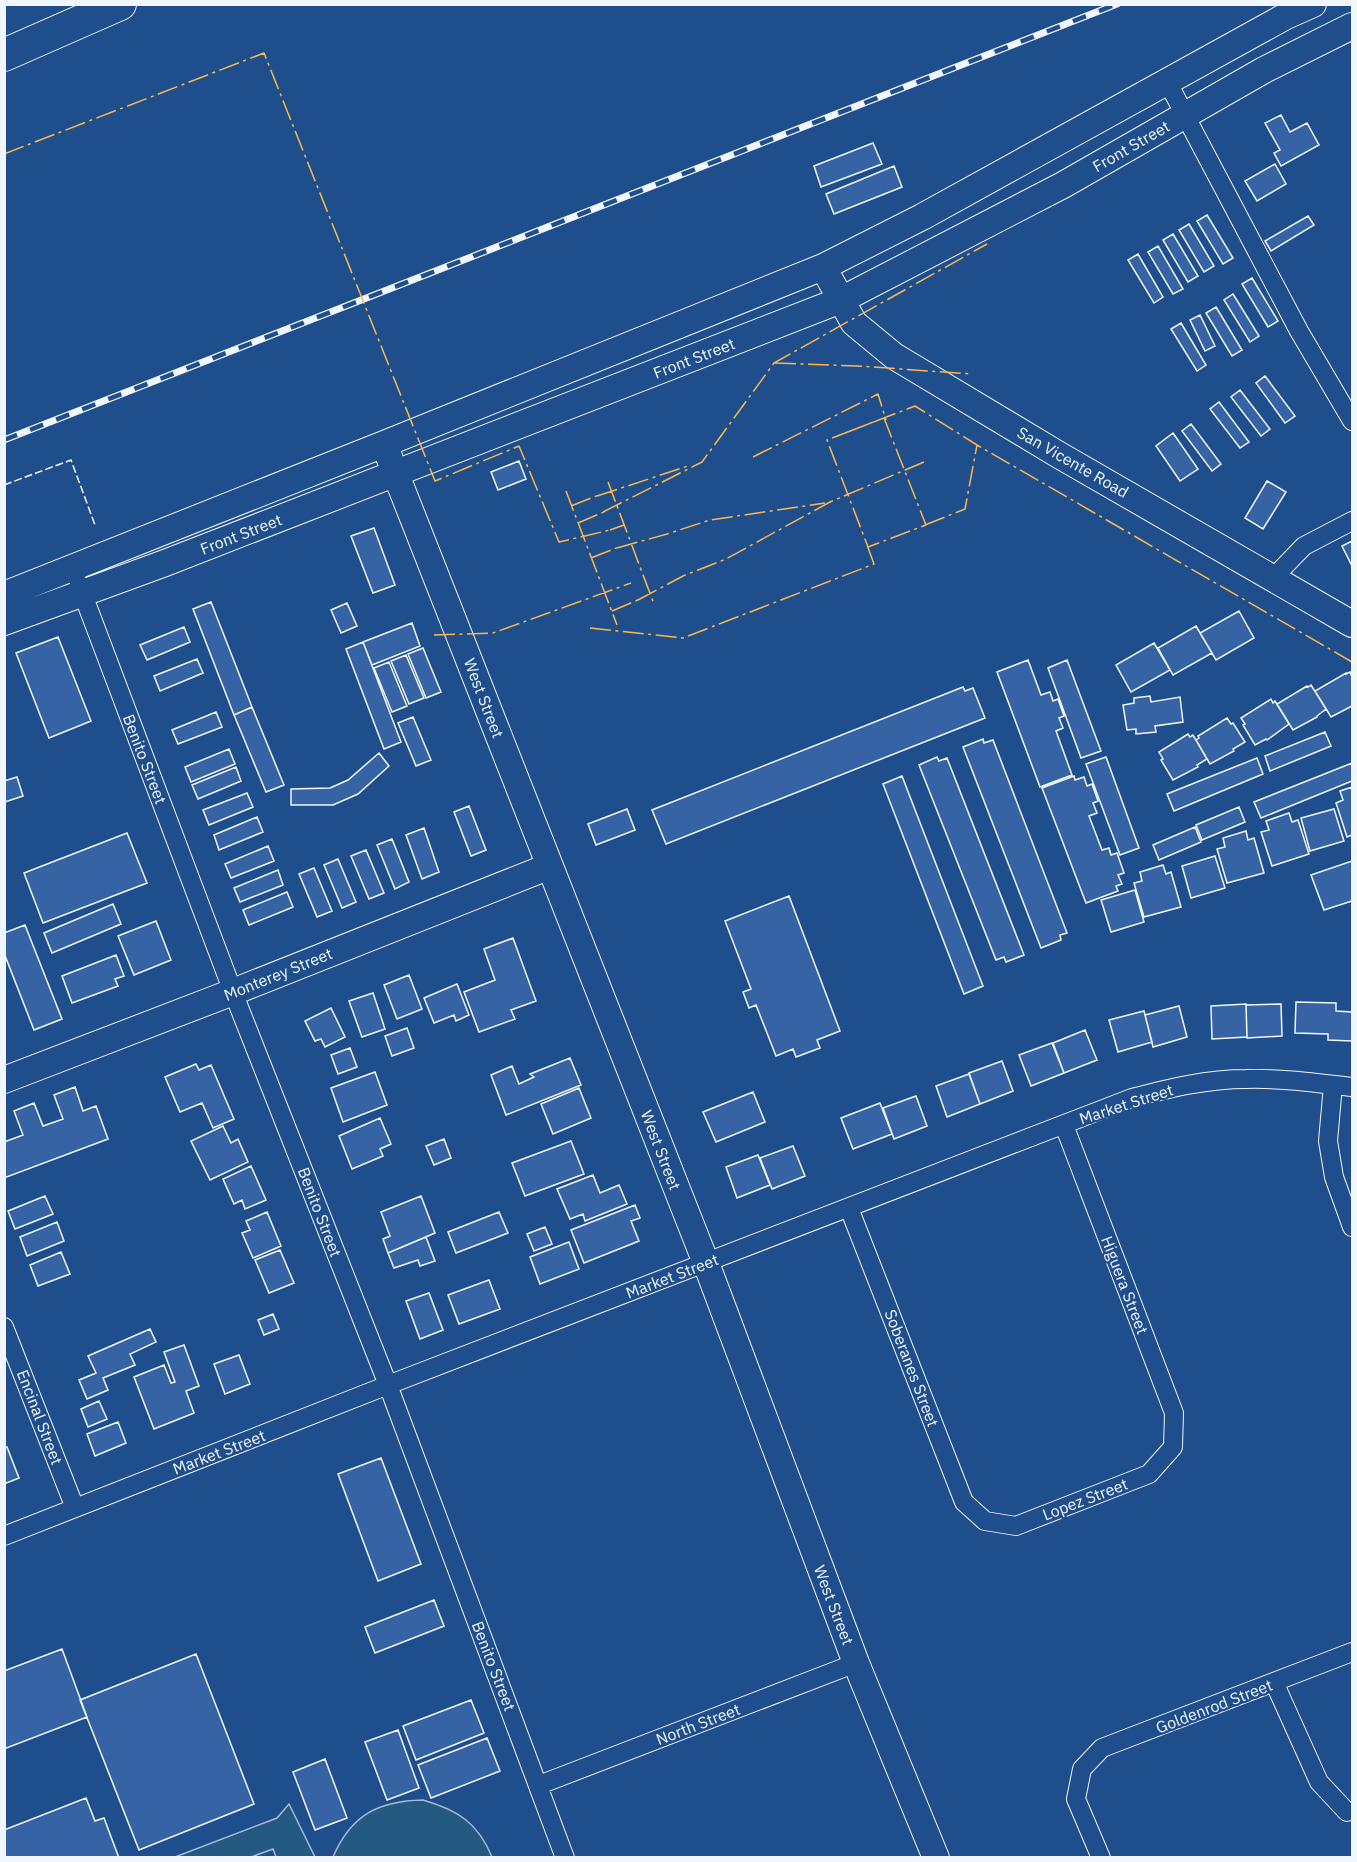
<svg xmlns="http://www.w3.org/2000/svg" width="1357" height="1862" viewBox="0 0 1357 1862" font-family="'IBM Plex Sans',sans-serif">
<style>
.green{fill:#245a82;stroke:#a8bbd7;stroke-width:1.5}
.building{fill:#3563a3;stroke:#f2f6ff;stroke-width:1.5}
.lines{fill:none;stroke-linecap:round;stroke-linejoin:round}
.street-casing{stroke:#f2f6ff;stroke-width:20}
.secondary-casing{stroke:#f2f6ff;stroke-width:28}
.highway-casing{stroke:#f2f6ff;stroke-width:34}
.street{stroke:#1f4e8c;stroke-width:18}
.secondary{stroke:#1f4e8c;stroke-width:26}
.highway{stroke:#1f4e8c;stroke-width:32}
.rail-casing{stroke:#f2f6ff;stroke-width:7}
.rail{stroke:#1f4e8c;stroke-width:4.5;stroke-dasharray:14;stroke-linecap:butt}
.fence{stroke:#f2f6ff;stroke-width:1.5;stroke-dasharray:8 3;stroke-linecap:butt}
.power{stroke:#ffb74d;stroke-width:1.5;stroke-dasharray:21 4.5 3 4.5;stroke-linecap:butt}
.labels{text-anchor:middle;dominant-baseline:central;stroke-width:4.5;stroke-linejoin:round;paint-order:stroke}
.street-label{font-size:16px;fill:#f2f6ff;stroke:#1f4e8c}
</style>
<rect width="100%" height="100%" fill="#1f4e8c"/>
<!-- green -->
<path class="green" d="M423,1800C458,1810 478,1823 492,1857H333C351,1815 378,1801 423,1800Z
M289,1804L315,1857H276L273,1849L251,1857H175L277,1818Z"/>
<!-- building -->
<path class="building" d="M1281,115L1290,132L1307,123L1319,145L1281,166L1274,153L1280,150L1265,123Z
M873,143L882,164L821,187L814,166Z
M1275,164L1286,184L1257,201L1245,181Z
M894,166L902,187L834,214L826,194Z
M1207,215L1233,258L1223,264L1197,221Z
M1308,216L1314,225L1271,251L1265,241Z
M1189,224L1214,266L1204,272L1179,230Z
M1173,234L1198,276L1188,282L1163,240Z
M1158,246L1183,289L1173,294L1148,252Z
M1138,254L1163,297L1154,303L1128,260Z
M1252,278L1278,321L1268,327L1242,284Z
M1233,294L1259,336L1250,342L1224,300Z
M1216,307L1242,350L1232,356L1206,313Z
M1200,315L1215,346L1205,351L1190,320Z
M1181,323L1206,365L1197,371L1171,329Z
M1265,376L1295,416L1285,423L1256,383Z
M1240,390L1270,429L1261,436L1231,397Z
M1219,402L1249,442L1240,448L1210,409Z
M1191,424L1221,464L1212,471L1182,431Z
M1173,433L1198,469L1180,481L1156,446Z
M519,461L526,479L498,490L491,472Z
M1267,481L1286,492L1263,529L1245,518Z
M374,528L395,585L373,593L351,536Z
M1352,541V566L1342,546Z
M211,602L252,707L234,715L193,609Z
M347,603L357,626L341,633L331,610Z
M1239,611L1254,638L1216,660L1200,633Z
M412,623L420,646L372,665L363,642Z
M1196,626L1212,653L1173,675L1158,648Z
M184,627L190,642L147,660L140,645Z
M58,637L91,721L49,738L16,653Z
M363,642L401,742L384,749L346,649Z
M1154,643L1170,670L1131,692L1116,665Z
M423,648L441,692L426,698L408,654Z
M406,655L424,698L409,704L391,661Z
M197,659L203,673L160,691L154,676Z
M1028,660L1041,695L1050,692L1053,701L1058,699L1064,716L1059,718L1063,728L1056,731L1072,775L1040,787L997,672Z
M1067,660L1101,751L1081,758L1048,668Z
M389,662L407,706L392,712L374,668Z
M1350,672L1352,677V706L1331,717L1315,691L1346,673V674Z
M1311,685L1326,709L1317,716V717L1293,730L1277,704L1307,686L1308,687Z
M963,687L965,691L973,688L985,718L666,844L652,810Z
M1150,696L1151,702L1180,697L1183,722L1155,726L1156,732L1136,734V729L1127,730L1123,705L1134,703V698Z
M1271,699L1273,703L1275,701L1289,724L1267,740L1266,739L1255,745L1243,725L1245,724L1241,718Z
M252,707L284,785L266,792L234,715Z
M216,712L222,727L178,744L172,730Z
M413,717L431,760L416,766L398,723Z
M1227,718L1231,724L1233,723L1245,742L1233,749L1234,751L1210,764L1196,740L1199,738L1198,736Z
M1325,732L1331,746L1270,771L1265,756Z
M1188,734L1190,737L1193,735L1207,759L1197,765L1198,767L1173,780L1161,760L1163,759L1159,752Z
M983,739L984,743L993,740L1067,933L1060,935L1061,940L1041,948L963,747Z
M229,749L235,764L191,782L185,767Z
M379,753L389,766L358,794L333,805H291V789L330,788L348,780Z
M937,757L939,761L947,758L1024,955L1006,962L1004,957L996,960L919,765Z
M1106,757L1139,848L1120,855L1086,764Z
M1257,758L1263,774L1174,811L1167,794Z
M1352,763V781L1261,818L1254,802Z
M236,767L241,781L198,799L192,785Z
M902,776L983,986L964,994L883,784Z
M1074,776L1075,780L1084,777L1087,786L1092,784L1098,801L1093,803L1097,813L1089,816L1102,850L1109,848L1111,855L1117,853L1124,873L1118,875L1122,884L1116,886L1118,891L1086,903L1042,788Z
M17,777L23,796L5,802L4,781Z
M1352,787V835L1347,837L1336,803L1343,800L1340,791Z
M247,793L253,807L209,825L203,810Z
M469,806L486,850L471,856L454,812Z
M1239,807L1245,822L1202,840L1196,825Z
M627,809L635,830L596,845L588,824Z
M1334,809L1344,841L1310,851L1301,818Z
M1289,813L1292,822L1298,820L1309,854L1272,866L1261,832L1269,830L1266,821Z
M257,817L263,832L219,850L214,835Z
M1195,827L1201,842L1159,860L1153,845Z
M424,828L439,872L422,879L406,835Z
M1246,831L1248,840L1254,838L1264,873L1227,883L1217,849L1225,847L1223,838Z
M127,833L147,883L43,923L24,873Z
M392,839L409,882L395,889L377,845Z
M268,846L274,861L231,878L225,864Z
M366,850L384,893L369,899L351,856Z
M1215,856L1225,888L1191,898L1182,866Z
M338,859L356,902L342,908L324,865Z
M1352,861V901L1324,910L1311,875Z
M1163,865L1166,874L1171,872L1181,907L1144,917L1134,883L1142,881L1140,872Z
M314,868L332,911L317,917L299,874Z
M278,870L283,885L240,902L234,888Z
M1135,890L1144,922L1111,932L1101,900Z
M287,892L293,907L249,925L243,910Z
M789,896L840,1031L817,1040L820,1048L796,1057L793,1049L776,1056L756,1005L749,1008L743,992L751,989L725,921Z
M113,904L121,924L52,953L44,933Z
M156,921L171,960L134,975L118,936Z
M25,925L62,1019L34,1030L4,953V933Z
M513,938L536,1001L511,1010L515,1019L479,1032L464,992L495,980L484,949Z
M116,955L124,976L115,979L118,986L72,1003L62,976Z
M409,975L422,1009L397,1019L384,985Z
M457,984L469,1015L456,1021L454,1015L434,1023L424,998Z
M373,993L385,1029L362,1037L349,1001Z
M1296,1002L1336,1003V1011L1352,1012V1041L1328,1040V1034L1295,1033Z
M1246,1004L1247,1037L1212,1039L1211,1006Z
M1281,1004L1282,1036L1247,1038L1246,1005Z
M1179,1006L1187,1037L1153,1047L1145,1015Z
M331,1008L345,1037L325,1047L321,1039L315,1041L305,1021Z
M1144,1011L1152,1042L1118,1052L1109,1020Z
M407,1028L414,1048L392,1056L385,1036Z
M1085,1030L1097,1060L1064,1073L1053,1043Z
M1052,1043L1064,1073L1031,1086L1019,1055Z
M350,1048L357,1067L338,1074L331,1055Z
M570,1058L581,1085L506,1115L491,1075L512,1066L519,1084L534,1077L530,1074Z
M1002,1061L1013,1091L980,1104L969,1073Z
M196,1064L199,1070L211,1065L234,1119L213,1128L202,1103L180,1112L165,1077Z
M375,1072L387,1105L343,1122L331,1088Z
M969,1074L980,1104L947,1117L936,1086Z
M75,1087L83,1111L96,1106L108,1139L4,1178V1142L23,1135L14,1111L34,1103L43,1126L63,1119L54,1095Z
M579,1088L591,1118L553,1134L541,1104Z
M753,1092L765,1122L716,1142L703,1112Z
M916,1096L927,1126L894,1139L883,1108Z
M880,1103L892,1134L853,1149L841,1118Z
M380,1118L391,1144L380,1149L383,1156L352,1169L339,1136Z
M223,1126L231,1143L238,1139L248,1162L210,1180L191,1141Z
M444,1139L451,1158L434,1165L426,1146Z
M571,1141L584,1174L525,1196L512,1163Z
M793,1146L805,1176L772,1189L760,1158Z
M758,1155L770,1185L737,1198L726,1167Z
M251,1166L266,1200L245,1209L242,1200L234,1204L223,1179Z
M593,1175L600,1193L619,1185L627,1204L585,1221L583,1214L570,1219L557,1189Z
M45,1196L53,1214L15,1229L8,1211Z
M421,1196L435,1233L388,1253L383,1239L390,1236L381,1212Z
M635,1205L640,1218L631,1221L639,1241L584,1263L571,1230Z
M267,1212L281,1246L253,1258L242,1233L250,1230L246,1221Z
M499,1212L508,1233L456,1253L448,1232Z
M57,1222L64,1241L27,1256L20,1237Z
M545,1227L552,1244L534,1251L527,1234Z
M426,1237L435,1261L420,1266L418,1260L394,1268L388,1253Z
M569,1242L579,1269L540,1284L530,1257Z
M280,1250L294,1283L269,1293L255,1260Z
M61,1252L70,1274L38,1286L30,1265Z
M489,1280L500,1309L459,1324L448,1295Z
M429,1293L443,1330L420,1339L406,1301Z
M273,1314L279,1329L264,1335L258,1320Z
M150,1329L156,1342L130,1354L135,1365L103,1378L108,1390L87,1399L79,1380L96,1373L88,1356Z
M184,1345L199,1386L186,1391L194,1413L154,1429L134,1377L164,1365L171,1383L175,1382L164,1352Z
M239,1355L250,1384L225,1394L214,1364Z
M99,1401L107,1419L88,1427L81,1409Z
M118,1422L126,1443L95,1456L87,1434Z
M7,1447L19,1478L4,1484V1448Z
M381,1458L421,1564L378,1581L338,1474Z
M434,1600L444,1626L375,1653L365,1627Z
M62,1649L87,1717L4,1749V1671Z
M196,1654L254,1804L139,1850L80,1700Z
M471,1700L484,1733L416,1760L403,1726Z
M398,1730L419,1788L387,1800L365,1742Z
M487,1738L500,1771L431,1798L418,1765Z
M325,1759L347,1818L315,1830L293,1772Z
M86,1798L95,1821L104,1818L119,1858H4V1830Z"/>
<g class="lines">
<defs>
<path id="street" d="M1167,81L1299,331L1352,421
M1273,578L1304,546L1352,521
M79,584L233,992L388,1385L565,1858
M1333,1085L1328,1141L1334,1177L1352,1227
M849,1208L964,1502L985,1521L1016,1526L1149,1474L1173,1447L1174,1413L1064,1125
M4,1327L75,1508
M4,1536L388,1385L1132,1098C1170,1088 1207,1079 1246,1079C1282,1078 1317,1083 1352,1087
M1274,1682L1319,1782L1347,1812
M539,1785L856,1663
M1101,1858L1076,1799L1082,1769L1102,1748L1352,1652"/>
<path id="secondary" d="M823,267L854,323L894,356L1059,455L1352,624
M384,444L706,1263L856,1663L936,1858
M4,595L384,444L823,267L922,217L1286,16L1313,4
M4,622L165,563L841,300L1063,185L1264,70L1352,26
M4,1080L233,992L550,866"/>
<path id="highway" d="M4,55L120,4"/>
</defs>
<!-- street casing -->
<use href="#street" class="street-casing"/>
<!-- secondary casing -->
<use href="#secondary" class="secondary-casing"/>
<!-- highway casing -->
<use href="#highway" class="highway-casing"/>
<!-- street -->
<use href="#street" class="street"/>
<!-- secondary -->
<use href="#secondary" class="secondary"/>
<!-- highway -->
<use href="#highway" class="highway"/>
<defs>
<path id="rail" d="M4,440L1117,4"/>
</defs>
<!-- rail casing -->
<use href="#rail" class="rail-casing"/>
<!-- rail -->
<use href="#rail" class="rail"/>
<!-- fence -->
<path class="fence" d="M4,485L71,460L95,525"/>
<!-- power -->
<path class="power" d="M4,154L264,53L435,481L519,446L559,542L610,530
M775,363L858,366L972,374
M884,418L926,525L868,547L827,440Z
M845,433L915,406L977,445L1352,662
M753,457L878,394L886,420
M608,482L654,604
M566,491L617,625
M597,496L688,466
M571,506L599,495
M603,512L702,462L774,363L987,244
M578,523L606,511
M925,525L965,509L977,445
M610,530L624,525
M617,548L667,534L710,520L825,503
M591,558L619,547
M638,600L683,576L726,559L830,502L924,462
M612,611L640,599
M590,628L683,638L874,564L867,545
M434,635L493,633L631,583"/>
</g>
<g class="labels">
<!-- street labels -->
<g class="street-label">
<text transform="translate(1131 146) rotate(-30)">Front Street</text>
<text transform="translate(694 358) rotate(-21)">Front Street</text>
<text transform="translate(1073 462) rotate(30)">San Vicente Road</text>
<text transform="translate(241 534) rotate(-21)">Front Street</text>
<text transform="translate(484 698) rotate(69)">West Street</text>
<text transform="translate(145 759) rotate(69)">Benito Street</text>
<text transform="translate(278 974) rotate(-22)">Monterey Street</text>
<text transform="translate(1126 1104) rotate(-18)">Market Street</text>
<text transform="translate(661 1150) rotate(69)">West Street</text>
<text transform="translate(320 1212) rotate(69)">Benito Street</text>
<text transform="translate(672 1276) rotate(-21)">Market Street</text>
<text transform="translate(1125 1285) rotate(69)">Higuera Street</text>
<text transform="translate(912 1368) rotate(69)">Soberanes Street</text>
<text transform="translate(40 1417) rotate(69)">Encinal Street</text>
<text transform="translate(219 1452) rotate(-21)">Market Street</text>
<text transform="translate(1085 1499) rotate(-21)">Lopez Street</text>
<text transform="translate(834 1605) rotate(69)">West Street</text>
<text transform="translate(494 1666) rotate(69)">Benito Street</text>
<text transform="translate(1214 1706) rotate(-21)">Goldenrod Street</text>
<text transform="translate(698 1724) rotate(-21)">North Street</text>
</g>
</g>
<!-- border -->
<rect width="1357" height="1862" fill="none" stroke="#f2f6ff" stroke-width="12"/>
</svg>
